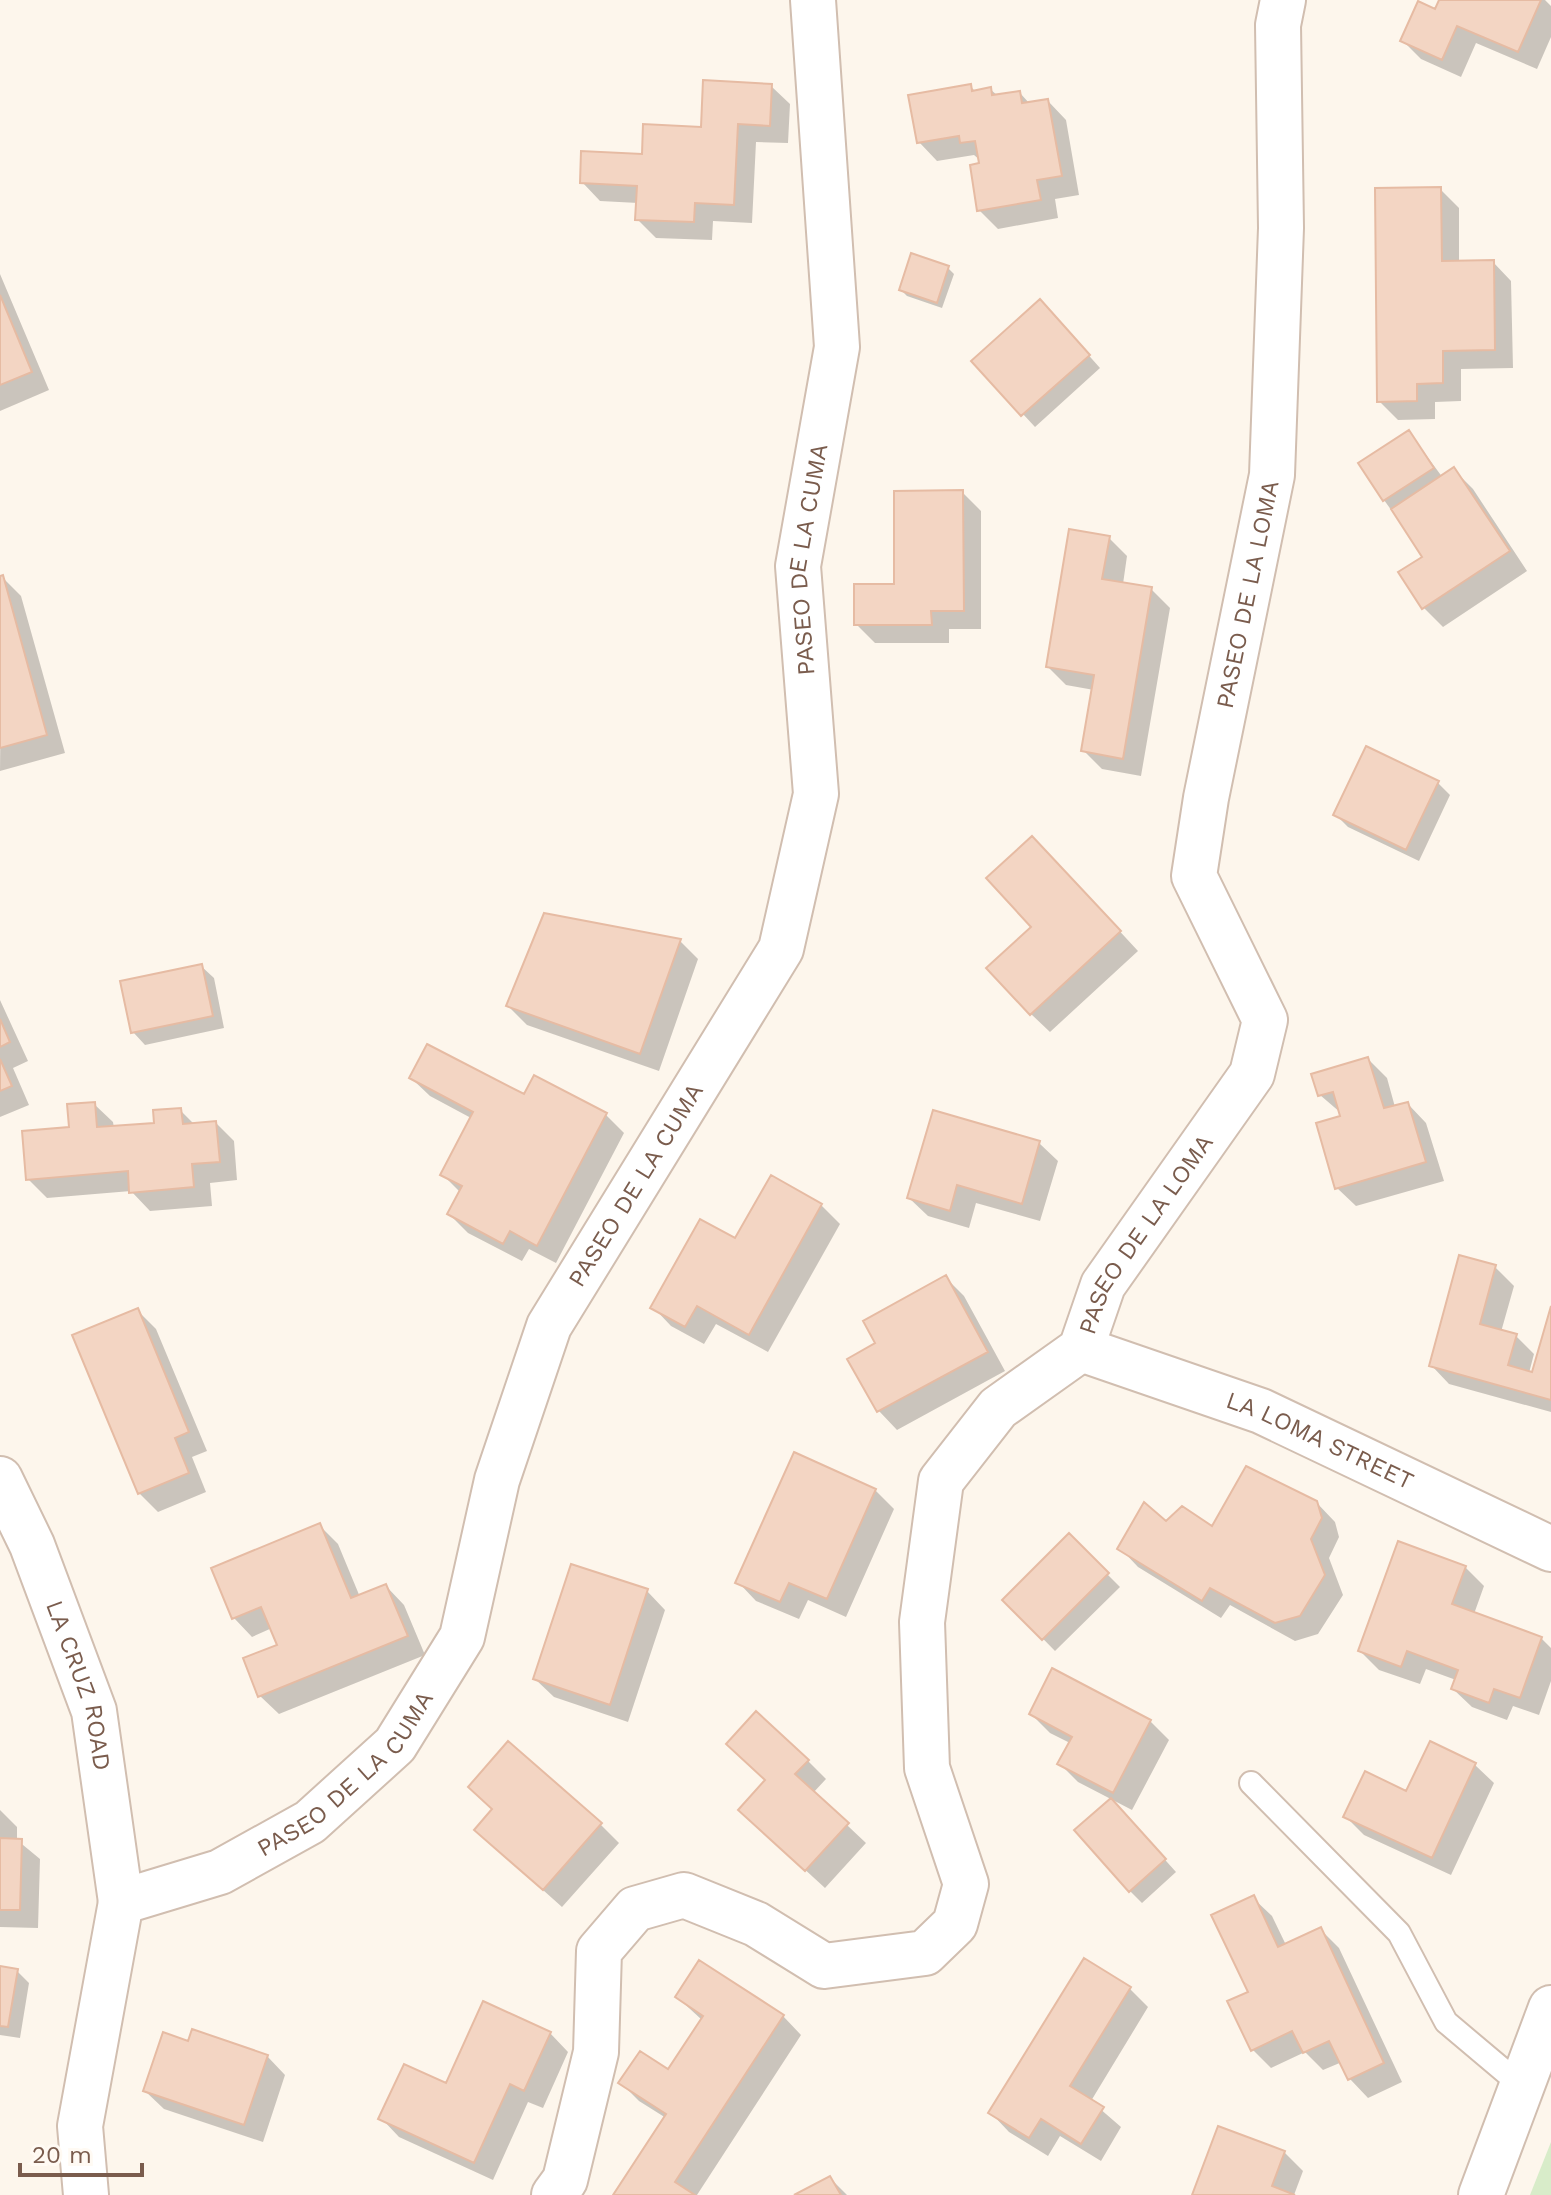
<svg xmlns="http://www.w3.org/2000/svg" width="1551" height="2195" viewBox="0 0 1551 2195" font-family="'Work Sans',sans-serif">
<style>
.park{fill:#d8ecc9}
.shadow{fill:#0003}
.building{fill:#f3d5c3;stroke:#e6bba3;stroke-width:2}
.lines{fill:none;stroke-linecap:round;stroke-linejoin:round}
.service-casing{stroke:#d1beb0;stroke-width:26}
.minor-casing{stroke:#d1beb0;stroke-width:48}
.tertiary-casing{stroke:#d1beb0;stroke-width:48}
.service{stroke:#fff;stroke-width:22}
.minor{stroke:#fff;stroke-width:44}
.tertiary{stroke:#fff;stroke-width:44}
.labels{text-anchor:middle;dominant-baseline:central;stroke-width:7;stroke-linejoin:round;paint-order:stroke}
.street-label{font-size:24px;fill:#7a5c4d;stroke:#fffaf3}
</style>
<rect width="100%" height="100%" fill="#fdf6ec"/>
<!-- park -->
<path class="park" d="M1551,2142V2195H1530Z"/>
<!-- shadow -->
<path class="shadow" d="M1441,0H1545L1551,6V37L1537,69L1476,43L1461,77L1421,59L1403,41L1436,11Z
M771,86L790,104L788,143L756,142L752,223L713,221L712,240L656,238L637,219L638,203L600,201L582,182L703,129Z
M971,87L976,92L990,89L998,96L1020,93L1030,104L1048,101L1066,120L1079,195L1055,199L1058,218L998,229L979,210L981,161L974,155L937,161L919,142Z
M1440,189L1459,208V263L1493,262L1511,281L1513,368L1461,369V401L1435,402V419L1398,420L1379,401Z
M948,268L954,274L942,308L907,296L901,290Z
M0,274L49,390L0,411Z
M1052,314L1100,368L1035,427L974,361Z
M1409,432L1443,478L1454,470L1473,489L1527,571L1443,627L1424,608L1401,573L1425,557L1384,500Z
M962,492L981,511V629H949V643H875L856,624L896,586Z
M1109,538L1127,556L1123,584L1151,589L1170,608L1141,776L1102,769L1083,750L1094,690L1066,685L1048,667Z
M2,577L21,596L65,753L0,771Z
M1438,783L1450,795L1419,861L1348,827L1336,815Z
M1051,857L1138,951L1050,1032L1031,1014Z
M680,941L698,959L659,1071L527,1025L508,1006Z
M201,966L214,978L224,1028L145,1045L133,1032Z
M0,1000L28,1061L13,1068L29,1105L0,1117Z
M1368,1059L1387,1078L1395,1107L1408,1104L1426,1123L1444,1181L1356,1206L1337,1188L1341,1113L1320,1095Z
M411,1078L606,1115L624,1133L556,1263L529,1249L522,1261L468,1233L449,1214L461,1193L442,1174L471,1118L430,1096Z
M94,1104L113,1122L114,1128L156,1124L180,1110L195,1125L216,1123L234,1141L237,1180L210,1183L212,1206L150,1211L131,1191L47,1198L28,1179Z
M1039,1143L1058,1161L1040,1221L976,1203L969,1228L928,1216L909,1198Z
M821,1205L840,1224L768,1352L716,1324L704,1344L671,1326L653,1307L736,1241Z
M1495,1267L1514,1286L1501,1332L1516,1336L1534,1354L1529,1373L1534,1374L1551,1313V1412L1449,1384L1431,1365Z
M946,1278L964,1296L1005,1371L897,1430L879,1411L850,1360L878,1344Z
M138,1311L156,1329L207,1451L192,1457L206,1492L158,1512L139,1493Z
M875,1490L894,1509L846,1617L808,1600L799,1619L756,1601L738,1582Z
M1316,1502L1335,1522L1339,1537L1329,1558L1343,1595L1318,1634L1295,1641L1230,1605L1221,1618L1138,1567L1120,1548L1166,1524L1213,1529Z
M320,1526L338,1544L360,1597L386,1586L404,1605L425,1655L279,1714L260,1696L280,1646L272,1628L252,1637L234,1618Z
M1069,1536L1120,1587L1055,1651L1005,1600Z
M1465,1567L1484,1586L1474,1614L1541,1638L1551,1648V1681L1539,1715L1513,1706L1507,1720L1472,1707L1453,1689L1456,1680L1426,1669L1420,1684L1379,1670L1360,1651Z
M647,1591L665,1610L628,1722L554,1697L535,1679Z
M1031,1714L1150,1721L1169,1740L1132,1810L1078,1782L1060,1764L1070,1743L1050,1733Z
M1431,1744L1475,1765L1494,1783L1451,1875L1364,1835L1346,1817L1407,1793Z
M808,1761L826,1779L813,1793L866,1843L825,1888L740,1810Z
M0,1810L17,1827V1840L40,1859L38,1928L0,1927Z
M494,1810L600,1824L619,1843L562,1907L496,1848Z
M1123,1813L1176,1872L1142,1903L1130,1891Z
M1253,1898L1272,1916L1286,1945L1320,1929L1339,1948L1402,2082L1368,2098L1350,2079L1342,2062L1323,2070L1305,2052L1271,2068L1252,2049Z
M0,1968L17,1971L29,1983L20,2038L0,2035Z
M1130,1989L1148,2007L1091,2101L1121,2127L1101,2161L1060,2136L1048,2156L1009,2132L991,2113Z
M677,1997L783,2016L801,2035L697,2195H616L666,2118L639,2101L621,2083L669,2072L702,2020Z
M550,2033L568,2052L543,2108L528,2102L493,2180L399,2137L381,2118Z
M190,2043L267,2056L285,2075L263,2142L164,2109L145,2091Z
M1284,2152L1303,2171L1294,2195H1194Z
M830,2178L847,2195H798Z"/>
<!-- building -->
<path class="building" d="M1439,0H1541L1518,52L1457,26L1442,60L1400,41L1418,1L1435,9Z
M703,80L772,84L770,126L738,124L734,205L695,203L694,222L635,220L637,186L580,183L581,151L642,154L643,124L701,127Z
M971,84L972,91L991,87L992,95L1020,91L1022,103L1048,99L1062,176L1037,180L1041,200L977,211L970,165L979,163L975,141L960,143L959,136L917,143L908,95Z
M1441,187L1442,261L1494,260L1495,350L1443,351V383L1417,384V401L1377,402L1375,188Z
M911,253L949,266L937,303L899,290Z
M0,295L32,372L0,385Z
M1040,299L1090,355L1021,416L971,361Z
M1409,430L1434,468L1383,501L1358,463Z
M1454,467L1510,551L1422,609L1398,572L1422,557L1391,509Z
M963,490L964,611H931L932,625H854V584H894V491Z
M1069,529L1110,536L1102,579L1152,587L1123,759L1081,751L1094,675L1046,667Z
M3,575L47,735L0,748V576Z
M1366,746L1439,781L1406,850L1333,815Z
M1032,836L1121,931L1030,1015L986,968L1031,927L986,878Z
M544,913L681,939L640,1054L506,1006Z
M202,964L213,1016L131,1033L120,981Z
M0,1019L10,1042L0,1047Z
M427,1044L524,1094L534,1075L607,1113L537,1246L510,1231L503,1244L447,1214L462,1186L440,1175L473,1112L409,1078Z
M1368,1057L1384,1108L1408,1102L1426,1162L1335,1189L1316,1123L1340,1116L1333,1092L1318,1096L1311,1074Z
M0,1059L12,1086L0,1091Z
M95,1102L97,1127L154,1123L153,1110L181,1108L183,1124L216,1121L220,1162L192,1164L194,1187L129,1193L128,1171L26,1180L22,1131L69,1127L67,1104Z
M933,1110L1040,1141L1022,1204L957,1185L950,1211L907,1198Z
M771,1175L822,1204L749,1335L697,1306L685,1327L650,1308L700,1219L735,1238Z
M1459,1255L1496,1265L1480,1324L1517,1334L1508,1365L1532,1372L1551,1306V1400L1429,1366Z
M946,1275L988,1352L877,1412L847,1359L875,1343L863,1321Z
M138,1308L189,1432L175,1438L189,1473L138,1494L72,1335Z
M794,1452L876,1489L827,1599L789,1583L780,1602L735,1583Z
M1246,1466L1317,1501L1322,1518L1311,1539L1325,1575L1300,1616L1275,1623L1210,1588L1202,1601L1117,1549L1144,1502L1166,1521L1182,1506L1212,1526Z
M320,1523L351,1598L386,1584L408,1636L258,1697L243,1658L277,1645L261,1607L232,1619L211,1568Z
M1069,1533L1109,1573L1042,1640L1002,1600Z
M1398,1541L1466,1566L1452,1604L1542,1637L1520,1698L1494,1689L1489,1703L1451,1689L1458,1670L1407,1651L1401,1667L1358,1651Z
M571,1564L648,1589L610,1705L533,1679Z
M1052,1668L1151,1720L1113,1793L1057,1764L1072,1737L1029,1714Z
M756,1711L809,1760L795,1774L849,1823L805,1871L738,1810L765,1780L726,1744Z
M508,1741L602,1823L543,1890L474,1830L492,1809L468,1787Z
M1430,1741L1476,1763L1432,1858L1343,1817L1365,1771L1406,1791Z
M1111,1798L1166,1859L1129,1892L1074,1830Z
M0,1838L22,1839L20,1910H0Z
M1254,1895L1278,1947L1321,1927L1384,2063L1348,2080L1329,2041L1303,2053L1292,2031L1251,2051L1227,2001L1248,1992L1211,1915Z
M1084,1958L1131,1987L1070,2086L1104,2107L1081,2144L1041,2119L1029,2138L988,2113Z
M699,1960L784,2015L675,2182L695,2195H613L666,2114L618,2083L640,2051L668,2069L703,2016L675,1997Z
M0,1966L18,1969L8,2027L0,2026Z
M483,2001L551,2032L524,2091L510,2084L474,2163L378,2119L404,2064L446,2083Z
M192,2029L268,2055L244,2125L143,2091L163,2032L188,2041Z
M1218,2126L1285,2151L1272,2186L1295,2195H1192Z
M830,2176L841,2195H794Z"/>
<g class="lines">
<defs>
<path id="service" d="M1251,1783L1399,1933L1446,2022L1522,2086"/>
<g id="minor">
<path id="s1" d="M1081,1349L1261,1411L1551,1549"/>
<path id="s2" d="M0,1479L32,1545L94,1711L121,1902"/>
<path id="s3" d="M86,2195L80,2126L121,1902L220,1872L310,1822L395,1745L462,1637L497,1480L549,1326L781,949L816,794L798,566L837,347L813,0"/>
<path id="s4" d="M554,2195L565,2180L596,2052L599,1951L635,1909L684,1895L756,1924L824,1966L925,1953L955,1924L966,1884L927,1768L922,1622L941,1481L998,1408L1081,1349L1103,1285L1252,1074L1265,1020L1194,876L1206,798L1272,475L1281,228L1278,25L1283,0"/>
</g>
<path id="tertiary" d="M1481,2195L1551,2008"/>
</defs>
<!-- service casing -->
<use href="#service" class="service-casing"/>
<!-- minor casing -->
<use href="#minor" class="minor-casing"/>
<!-- tertiary casing -->
<use href="#tertiary" class="tertiary-casing"/>
<!-- service -->
<use href="#service" class="service"/>
<!-- minor -->
<use href="#minor" class="minor"/>
<!-- tertiary -->
<use href="#tertiary" class="tertiary"/>
</g>
<g class="labels">
<!-- street labels -->
<g class="street-label">
<text stroke="none"><textPath href="#s3" startOffset="1906">PASEO DE LA CUMA</textPath></text>
<text stroke="none"><textPath href="#s4" startOffset="2134">PASEO DE LA LOMA</textPath></text>
<text stroke="none"><textPath href="#s3" startOffset="1234">PASEO DE LA CUMA</textPath></text>
<text stroke="none"><textPath href="#s4" startOffset="1438">PASEO DE LA LOMA</textPath></text>
<text stroke="none"><textPath href="#s1" startOffset="256">LA LOMA STREET</textPath></text>
<text stroke="none"><textPath href="#s2" startOffset="222">LA CRUZ ROAD</textPath></text>
<text stroke="none"><textPath href="#s3" startOffset="562">PASEO DE LA CUMA</textPath></text>
</g>
</g>
<!-- scale -->
<path d="M20 2163v12h122v-12" fill="none" stroke="#7a5c4d" stroke-width="4"/>
<text x="32" y="2163" font-size="24" fill="#7a5c4d" stroke="#fffaf3" stroke-width="6" paint-order="stroke">20 m</text>
</svg>
